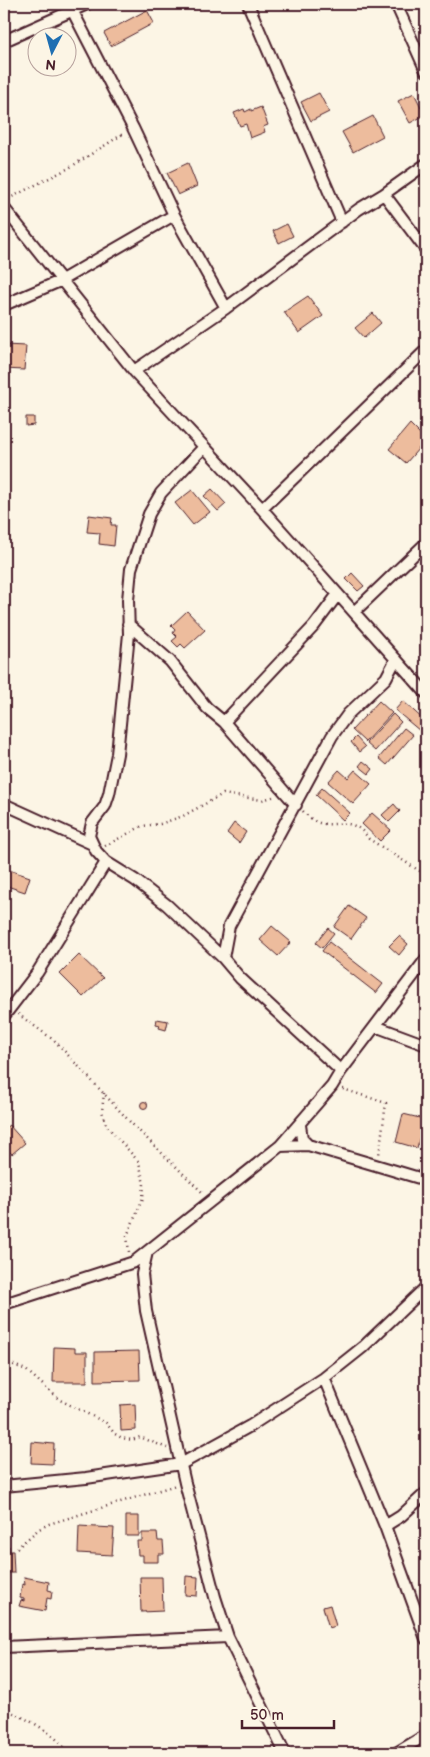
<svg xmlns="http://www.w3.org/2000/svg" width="430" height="1757" viewBox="0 0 430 1757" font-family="'Balsamiq Sans',sans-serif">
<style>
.building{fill:#edbc9d;stroke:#4a1f2b}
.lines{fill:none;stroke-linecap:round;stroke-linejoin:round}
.minor-casing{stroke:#4a1f2b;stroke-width:14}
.path{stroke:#4a1f2b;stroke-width:2.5;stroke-dasharray:1 4;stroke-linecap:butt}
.minor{stroke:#fcf5e5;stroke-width:10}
</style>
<rect width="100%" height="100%" fill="#fcf5e5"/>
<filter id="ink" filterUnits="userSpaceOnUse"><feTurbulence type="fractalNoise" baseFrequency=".02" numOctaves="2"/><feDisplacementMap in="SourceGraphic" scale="10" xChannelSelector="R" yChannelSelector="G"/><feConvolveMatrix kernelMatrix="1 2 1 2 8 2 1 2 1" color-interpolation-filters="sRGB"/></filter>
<g filter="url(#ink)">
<!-- building -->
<path class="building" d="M147,10L154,23L111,46L104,33Z
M319,93L329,112L311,121L301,102Z
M414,93L425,115L410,123L398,101Z
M261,107L268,125L263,127L265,132L250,138L246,124L240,126L234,113L244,109L245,112L251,109V111Z
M373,116L383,136L353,152L342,132Z
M188,163L197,186L178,195L167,173Z
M287,224L293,236L279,243L273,231Z
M308,296L323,316L299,333L284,312Z
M373,313L381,323L364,338L355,328Z
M4,345L26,346L24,370L4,369Z
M26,417H34V425L26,426Z
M410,424L426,440L406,463L389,449Z
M212,489L226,504L218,511L204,496Z
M192,490L210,512L193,525L175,503Z
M89,515L112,518L111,525H116L114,546L99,544L100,533L87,532Z
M352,573L364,586L358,591L346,579Z
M187,611L205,630L185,648L181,644L178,647L172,641L177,637L173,633L175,630L171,626Z
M379,701L392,713L365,742L352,730Z
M403,701L426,722L420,731L395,710Z
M393,714L401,722L375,751L366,743Z
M404,728L413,735L387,765L379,758Z
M356,737L365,747L359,752L351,742Z
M363,761L373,769L369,774L359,766Z
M339,770L348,778L355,770L371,784L353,804L328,782Z
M322,788L350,813L343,820L316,795Z
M394,804L400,811L389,822L382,815Z
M372,813L391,830L380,841L362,824Z
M234,823L246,832L239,843L227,833Z
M9,870L30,877L25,892L4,885Z
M349,906L366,918L351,939L334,927Z
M272,926L291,942L278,956L260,940Z
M328,928L334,933L322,948L316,943Z
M399,936L408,944L399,955L389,946Z
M329,942L383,984L376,993L322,951Z
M79,955L103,978L83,997L60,974Z
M157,1019L168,1021L166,1030L159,1028L160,1025L156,1024Z
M140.5 1105a3.5 3.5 0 1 1 7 0a3.5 3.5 0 1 1-7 0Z
M403,1114L424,1119L417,1148L396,1142Z
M9,1125L25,1143L12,1154L9,1151L4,1155V1129Z
M54,1347L75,1348V1352H87V1382H53Z
M139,1351L140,1380L95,1381V1352Z
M135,1404L136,1430L121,1431L120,1405Z
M32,1442L54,1444L53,1464L31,1463Z
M126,1516H139V1536H126Z
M79,1526L114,1528L112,1555L78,1553Z
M142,1533H157L158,1541H163L164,1554H158V1562H143V1555H138L137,1541H142Z
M4,1546H9V1551H13L14,1573H4Z
M186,1576L198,1577L197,1596L185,1595Z
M24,1577L49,1582L48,1590L52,1591L51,1599L47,1598L45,1611L19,1606L21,1600L24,1601V1599L20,1598L22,1584L25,1585Z
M140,1577H162L163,1611L141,1612Z
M330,1605L336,1626L329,1628L323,1607Z"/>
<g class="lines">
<defs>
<path id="minor" d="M248,4L342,222
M396,4L426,71
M72,10L133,128L174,215L226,308
M4,41L87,4
M384,194L426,250
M4,208L134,371L262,509L426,693
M4,305L60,281L174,215
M134,371L226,308L359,209L384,194L426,164
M262,509L426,350
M354,612L426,543
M128,624L170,661L207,708L224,722L296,805
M224,722L314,626L338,594
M4,804L92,844
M106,862L135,880L167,905L223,958L240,978L341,1071
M223,958L229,926L332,736L348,714L386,678L396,659
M4,1016L37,973L106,862L96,851L89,836L92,823L105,806L109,794L117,754L129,634L128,600L131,569L149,514L161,493L204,447
M375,1026L426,1045
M300,1125L302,1139L308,1145L426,1180
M280,1146L308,1145
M147,1252L142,1274L146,1311L185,1483L215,1597L228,1637L285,1753
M4,1304L134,1262L280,1146L332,1086L341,1071L426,959
M324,1378L385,1526L426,1639
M4,1486L86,1478L181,1464L250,1426L324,1378L363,1347L426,1287
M385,1526L401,1516L426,1493
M4,1647L228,1637
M396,1753L426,1735"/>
</defs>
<!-- minor casing -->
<use href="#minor" class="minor-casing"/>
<!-- path -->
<path class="path" d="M8,199L69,168L123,134
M303,811C327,840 347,807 369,839L426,875
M105,846L142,826L160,824L183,816L223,794L262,800L276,796
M18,1014L55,1041L132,1124L204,1194
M343,1089L386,1103L379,1155
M104,1093L102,1111L106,1125L139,1162L144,1184L143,1198L127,1236L129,1252
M4,1361L26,1370L60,1400L106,1423L115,1434L122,1438L132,1440L140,1437L167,1448
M17,1548L39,1529L49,1524L176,1485
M4,1709C22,1716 59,1734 67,1753"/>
<!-- minor -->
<use href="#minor" class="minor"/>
</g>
</g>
<!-- margin -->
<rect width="430" height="1757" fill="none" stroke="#fcf5e5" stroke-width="20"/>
<rect x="10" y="10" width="410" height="1737" fill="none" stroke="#4a1f2b" stroke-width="2" filter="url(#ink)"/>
<!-- north arrow -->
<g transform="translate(52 52) rotate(186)"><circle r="24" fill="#fcf5e5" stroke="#b59f9b"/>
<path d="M0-4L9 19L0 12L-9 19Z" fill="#1f6fb2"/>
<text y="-8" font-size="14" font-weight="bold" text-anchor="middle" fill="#4a1f2b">N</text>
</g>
<!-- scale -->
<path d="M242 1720v8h92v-8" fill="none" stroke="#4a1f2b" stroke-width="2.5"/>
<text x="250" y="1720" font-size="15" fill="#4a1f2b" stroke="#fcf5e5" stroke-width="4" paint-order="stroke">50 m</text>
</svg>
